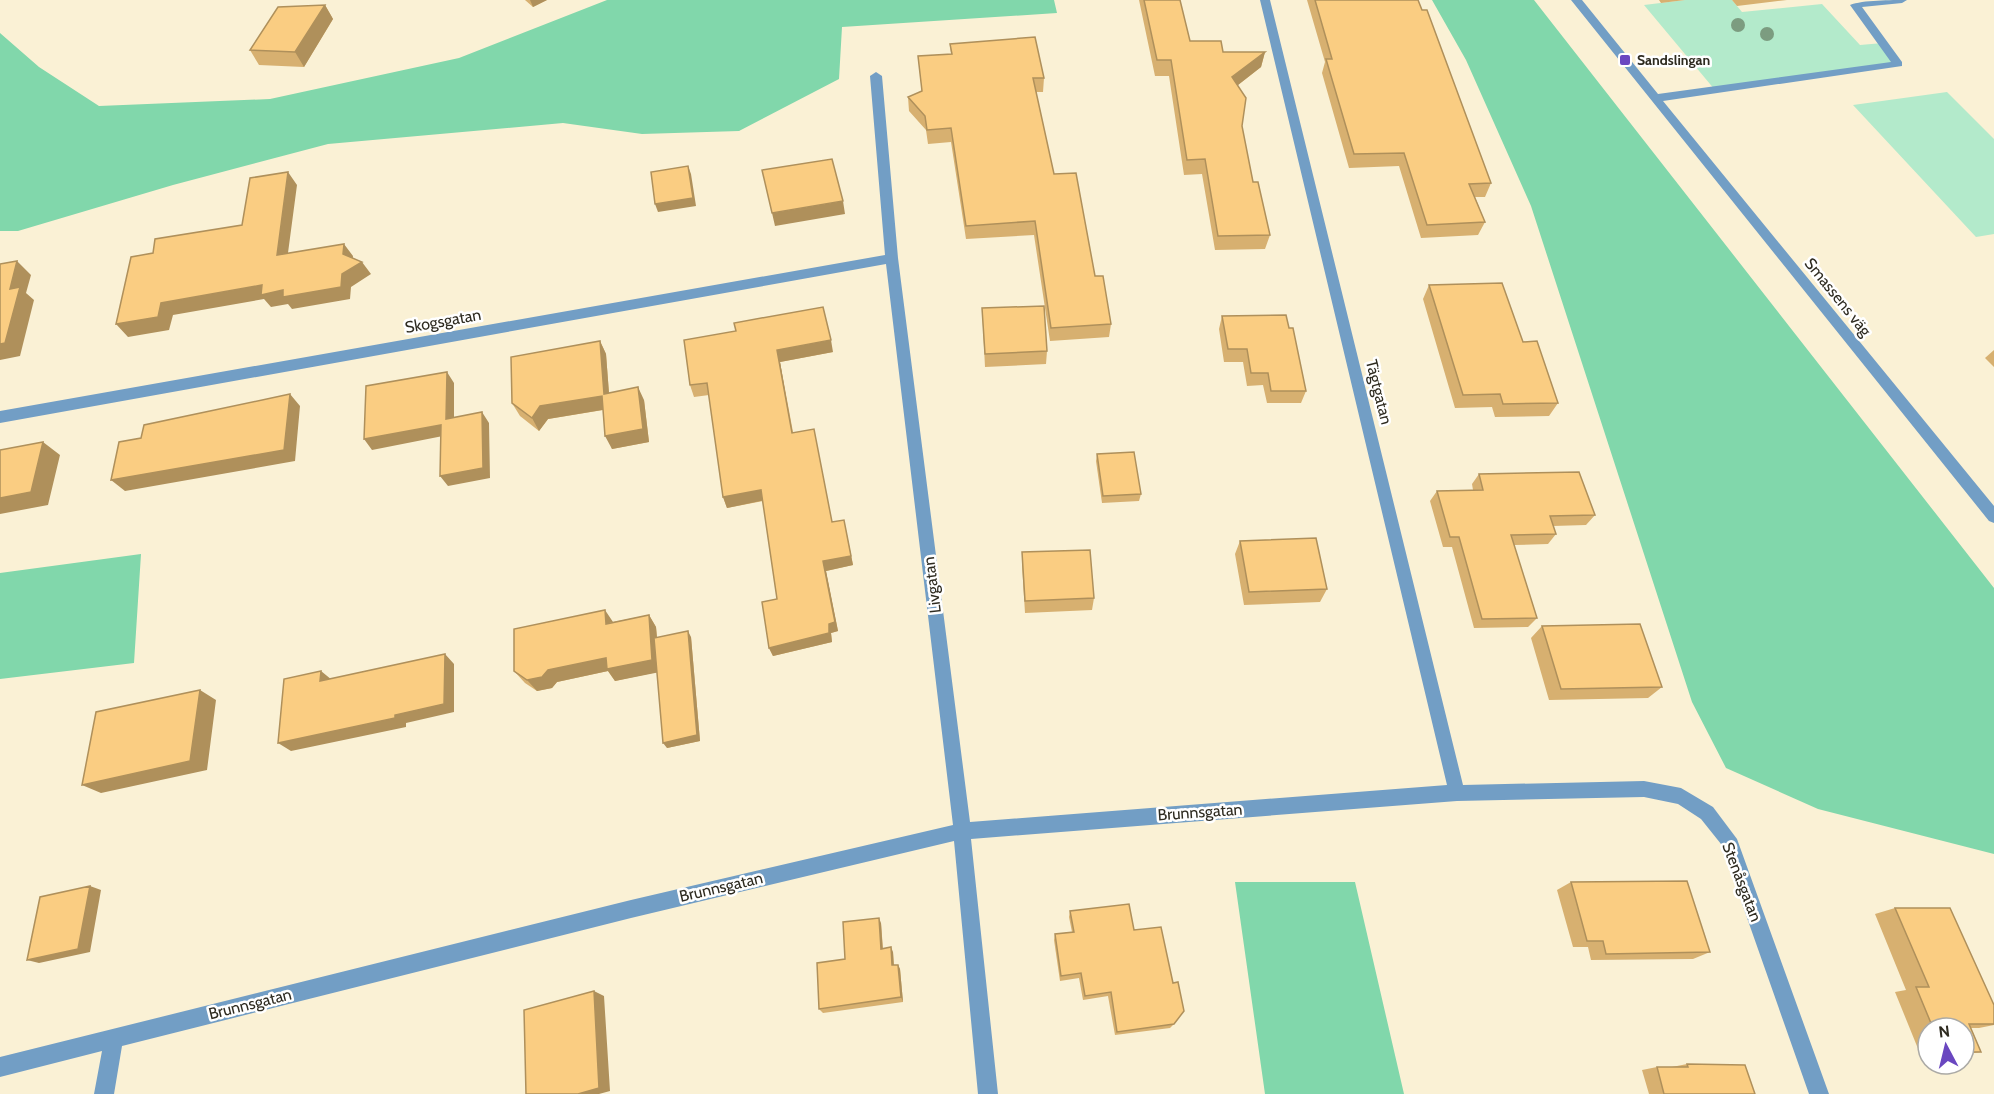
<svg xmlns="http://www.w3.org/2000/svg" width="1994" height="1094" viewBox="0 0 1994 1094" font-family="Cabin,sans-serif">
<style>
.green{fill:#b3eacb}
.forest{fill:#81d7ab}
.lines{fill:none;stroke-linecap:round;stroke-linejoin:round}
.minor{fill:#729ec5;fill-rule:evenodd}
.tree{fill:#7c9c80}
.wall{fill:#d7b070}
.shaded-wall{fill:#af905b}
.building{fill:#facd82;stroke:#af905b;stroke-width:1.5}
.poi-dot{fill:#6a47c0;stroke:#fff;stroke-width:2}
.labels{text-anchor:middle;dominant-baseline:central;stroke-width:5;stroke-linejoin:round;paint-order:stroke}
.far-poi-label{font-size:14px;font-weight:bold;fill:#2e2b20;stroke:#fff;text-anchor:start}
.street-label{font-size:16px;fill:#2e2b20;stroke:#fff}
</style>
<rect width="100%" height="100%" fill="#faf1d5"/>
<!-- green -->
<path class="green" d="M1685,0H1732L1742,12L1822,4L1860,45L1883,43L1898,64L1715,90L1644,5Z
M1947,92L1994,139V234L1976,237L1853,105Z"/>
<!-- forest -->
<path class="forest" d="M607,0H1054L1057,13L842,27L839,79L739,131L642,134L563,123L328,144L173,185L18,231H0V33L39,67L99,106L270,99L459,58Z
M1432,0H1534L1994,588V854L1818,809L1726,768L1692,702L1531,206L1466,60Z
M141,554L134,663L0,679V573Z
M1235,882H1355L1404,1094H1265Z"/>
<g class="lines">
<!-- minor -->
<path class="minor" d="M1260,0H1270L1463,785L1644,781L1681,788L1713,807L1737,839L1829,1094H1809L1721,844L1701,819L1678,804L1644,797L1457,801L971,839L998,1094H978L954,841L631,918L122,1046L114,1094H94L102,1051L0,1077V1057L631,900L953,825L886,264L0,423V411L885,255L870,76L876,72L882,76L898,258L970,822L1447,785Z
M1571,0H1582L1658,94L1891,62L1850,5C1863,0 1891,0 1907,0L1902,3L1862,7L1902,62V66L1663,101L1994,506V523L1989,521Z"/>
</g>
<!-- trees -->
<g class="tree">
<circle cx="1738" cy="25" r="7"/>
<circle cx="1767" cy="34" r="7"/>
</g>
<!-- wall -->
<path class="wall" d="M525,0H547L533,7Z
M1139,0H1180L1190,41L1223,52H1265L1261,67L1238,85L1242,126L1253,182L1270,235L1265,249L1215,250L1202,174L1184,175L1169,76H1155Z
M1307,0H1418L1491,183L1485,197H1475L1485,222L1478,235L1421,238L1399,166L1349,168L1322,73L1325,62Z
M1659,0H1685L1661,3Z
M1732,0H1787L1737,6Z
M325,5L333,19L304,67L259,65L250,50Z
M950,44L1044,78L1043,92H1036L1054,174L1095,276L1111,324L1109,337L1050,341L1034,235L966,239L951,142L928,144L926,130L909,111L908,97L922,92L918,56L951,54Z
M1429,285L1523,342L1558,403L1549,416L1495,417L1492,407L1455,408L1423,299Z
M982,308L1047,351L1046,364L985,367Z
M1222,316L1289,328L1306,391L1301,403H1267L1263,385L1247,386L1243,362H1224L1219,329Z
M684,340L833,352L780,362L793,432L816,440L832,522L846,530L853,565L826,571L838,631L831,633L832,642L773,656L769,648L777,599L763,501L727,508L723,497L709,395L694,397L690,385Z
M600,341L606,354L609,393L644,400L649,442L612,449L603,410L548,419L539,431L520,416L512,403Z
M1994,350V367L1985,358Z
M1097,454L1141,494L1139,501L1102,503L1096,461Z
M1479,474L1595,515L1586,525L1553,526L1556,534L1548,544L1514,545L1537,618L1528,627L1474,628L1452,547H1443L1430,501L1437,491L1473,490L1472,484Z
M1240,541L1327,589L1320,602L1244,605L1235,554Z
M1022,552L1094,598L1092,610L1025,613L1022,564Z
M649,615L656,627L657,638L691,637L700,741L667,748L657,672L615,681L608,671L557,682L552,688L537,691L525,683L514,671L613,622Z
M1542,626L1662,687L1648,698L1549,700L1531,638Z
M1571,882L1710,952L1693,959L1591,960L1588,947H1573L1557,890Z
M1895,908L1994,1005V1025L1979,1028H1971L1981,1052L1964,1054V1028H1928V1056H1921L1895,992L1906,990L1875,914Z
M1070,911L1134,930L1174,1024L1170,1028L1115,1035L1108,996L1083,1000L1079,978L1060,981L1054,940L1055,934L1072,932L1069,917Z
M881,923L883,949L893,952L894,965H898L900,969L903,1002L823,1013L819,1009L845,959Z
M1687,1064L1755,1094H1649L1642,1070L1657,1067H1672Z"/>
<!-- shaded-wall -->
<path class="shaded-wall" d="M530,0H547L533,7Z
M325,5L333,19L304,67L295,52Z
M1265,52L1261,67L1229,92L1232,77Z
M688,166L691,174L696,206L658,212L655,204Z
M288,172L297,185L286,268L277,255Z
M843,201L845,214L775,226L772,213Z
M344,244L353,256L352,267L343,254Z
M17,261L31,275L26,293L34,300L20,356L0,360V344L10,289Z
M362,262L371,274L351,287L350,299L292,309L288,304L271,307L264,299L173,315L169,330L128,337L116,324L161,303L262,285L342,274Z
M831,340L833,352L780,362L794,444L792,433L777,350Z
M600,341L606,354L610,407L604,394Z
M447,372L454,383V430L446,419Z
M638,387L644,400L649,442L612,449L605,436Z
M290,394L300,406L295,461L125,491L111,480Z
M602,396L608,409L548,419L539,431L532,418L540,406Z
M482,412L489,423L490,478L448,486L440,476Z
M441,425L448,435L372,450L364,439Z
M43,442L60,455L48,505L0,514V498Z
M761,490L765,500L727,508L723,497Z
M846,530L853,565L826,571L838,631L831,633L832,642L773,656L769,648L823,561Z
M605,610L613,622L606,624Z
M649,615L656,627L660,672L615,681L608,671L557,682L552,688L537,691L527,680Z
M688,631L691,637L700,741L667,748L663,743Z
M445,654L454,664V712L406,723V727L291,751L278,743L395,715Z
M321,671L332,680L320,681Z
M200,690L216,700L207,770L101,793L82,785Z
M90,886L101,890L90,952L39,963L27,960Z
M879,918L881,923L883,954L881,949Z
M891,947L893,952L894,970L892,965Z
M898,965L900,969L903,1002L901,997Z
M594,991L604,996L610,1091L599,1094H578Z"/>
<!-- building -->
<path class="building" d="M1144,0H1180L1190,41H1221L1223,52H1265L1232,77L1246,98L1242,126L1253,182H1258L1270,235L1218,236L1205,159L1187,160L1171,60H1157Z
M1315,0H1418L1422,10H1427L1491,183L1469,184L1485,222L1427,225L1404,153L1354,154L1326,59H1332Z
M325,5L295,52L250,50L278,7Z
M1035,37L1044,78H1033L1054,174L1076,173L1095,276H1103L1111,324L1051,328L1035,221L966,226L951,128L927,130L925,116L908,97L922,91L918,56L952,54L950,44Z
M832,159L843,201L772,213L762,170Z
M688,166L693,198L655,204L651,172Z
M288,172L277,255L344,244L343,254L362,262L342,274L341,287L283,297V290L261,295L262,285L161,303L158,317L116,324L131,257L153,253L155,239L242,225L250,178Z
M17,261L10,289L20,287L5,343L0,344V264Z
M1502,283L1523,342L1537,341L1558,403L1503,404L1500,394L1463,395L1429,285Z
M1044,306L1047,351L985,354L982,308Z
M823,307L831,340L777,350L792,433L814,429L832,522L844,520L851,556L823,561L835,622L829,624V633L769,648L762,602L777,599L761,490L723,497L707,383L690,385L684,340L736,331L734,323Z
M1286,315L1289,328H1293L1306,391H1271L1268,373H1251L1247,349H1228L1222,316Z
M600,341L604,394L638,387L643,429L605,436L602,396L540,406L532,418L512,403L511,357Z
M447,372L446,419L482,412L483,468L440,476L441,425L364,439L366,386Z
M290,394L284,450L111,480L119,442L141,438L144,425Z
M43,442L31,492L0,498V450Z
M1134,452L1141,494L1103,496L1097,454Z
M1579,472L1595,515L1550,516L1556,534L1511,535L1537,618L1482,619L1459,537H1450L1437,491L1483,490L1479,474Z
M1316,538L1327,589L1249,592L1240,541Z
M1090,550L1094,598L1025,601L1022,552Z
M605,610L606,624L649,615L652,660L607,669L606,658L548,670L542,677L527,680L514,671V629Z
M1640,624L1662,687L1561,689L1542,626Z
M688,631L697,735L663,743L654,638Z
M445,654L444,704L395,715V718L278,743L284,679L321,671L320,681Z
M200,690L190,761L82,785L96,712Z
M1687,881L1710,952L1606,954L1603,941H1587L1571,882Z
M90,886L78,949L27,960L40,897Z
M1129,904L1134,930L1161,927L1173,983L1178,982L1184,1011L1174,1024L1117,1032L1111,992L1085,996L1081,973L1061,976L1055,934L1074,932L1070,911Z
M1895,908H1950L1994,1005V1024H1969L1981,1052H1964V1028H1933L1916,987H1929Z
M879,918L881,949L891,947L892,965H898L901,997L819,1009L817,963L845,959L843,922Z
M594,991L599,1088L578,1094H526L524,1010Z
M1687,1064L1745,1065L1755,1094H1664L1657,1067H1688Z"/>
<!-- markers -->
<rect class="poi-dot" x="1619" y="54" width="12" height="12" rx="3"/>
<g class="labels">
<!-- far-poi labels -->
<g class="far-poi-label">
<text x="1637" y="60">Sandslingan</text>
</g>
<!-- street labels -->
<g class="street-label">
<text transform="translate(1838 297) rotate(51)">Smassens väg</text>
<text transform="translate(443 321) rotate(-10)">Skogsgatan</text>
<text transform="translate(1379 392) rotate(76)">Tägtgatan</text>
<text transform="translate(932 585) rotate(-97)">Livgatan</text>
<text transform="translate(1200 812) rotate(-4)">Brunnsgatan</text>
<text transform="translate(1742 882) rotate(69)">Stenåsgatan</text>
<text transform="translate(721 887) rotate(-13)">Brunnsgatan</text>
<text transform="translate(250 1004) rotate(-14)">Brunnsgatan</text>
</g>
</g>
<!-- north arrow -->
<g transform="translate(1946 1046) rotate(353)"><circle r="28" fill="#ffffff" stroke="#abaaa6" stroke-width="1.5"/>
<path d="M0-4.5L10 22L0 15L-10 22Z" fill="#6a47c0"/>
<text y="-9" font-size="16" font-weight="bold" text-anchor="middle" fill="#2e2b20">N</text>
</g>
</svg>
